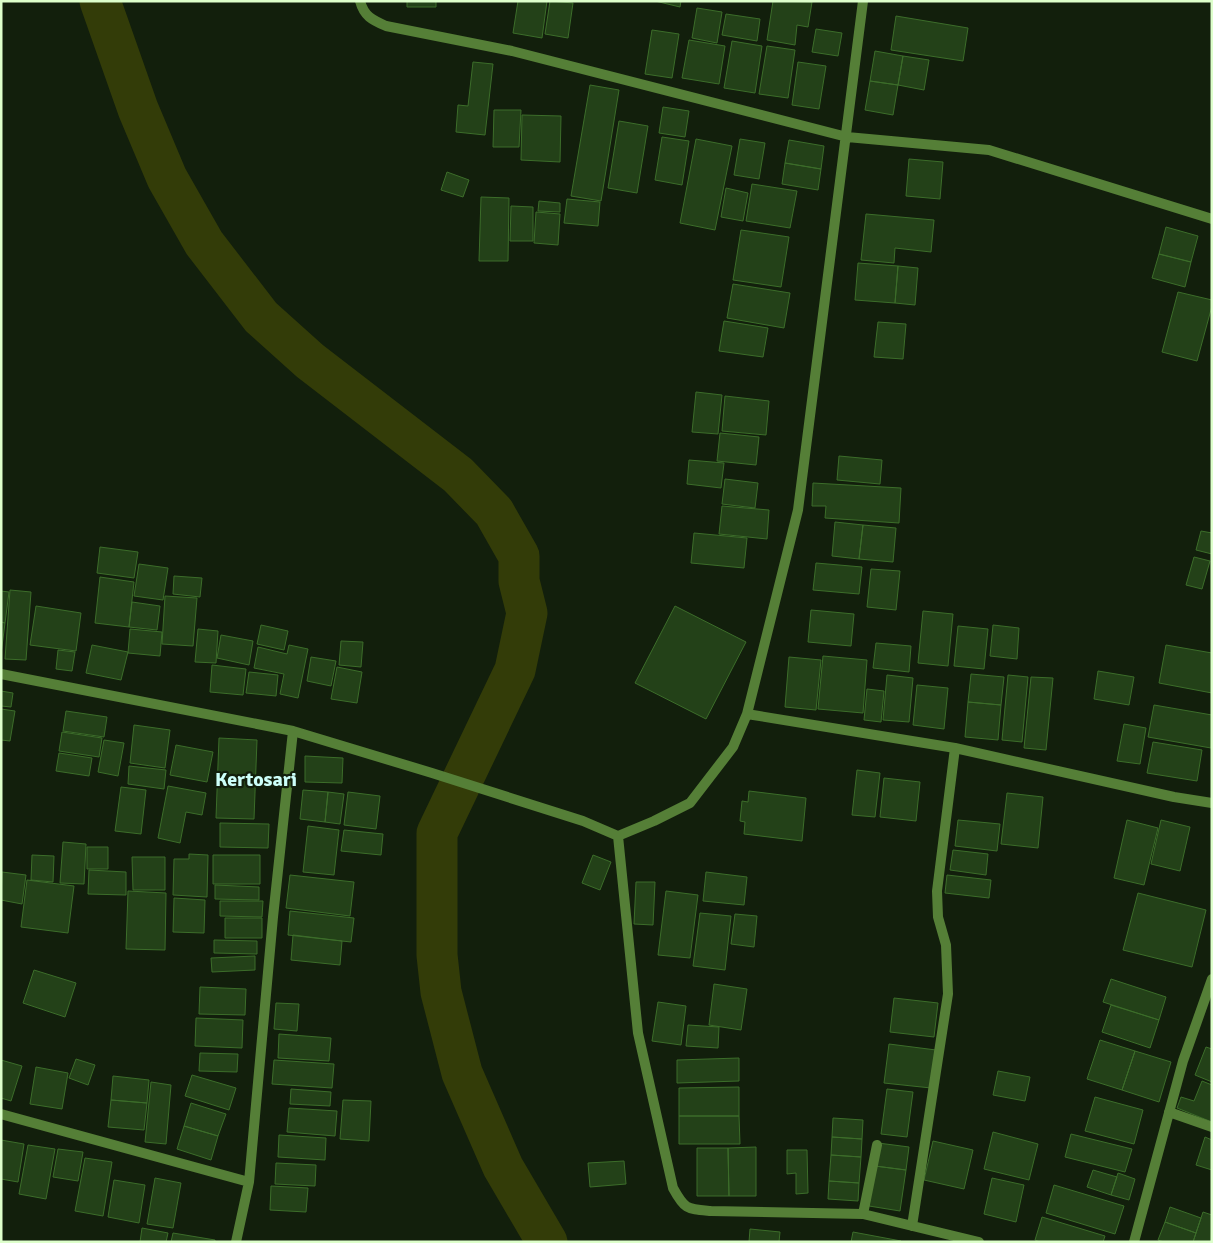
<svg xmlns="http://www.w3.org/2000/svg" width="1213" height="1243" viewBox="0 0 1213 1243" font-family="Signika,sans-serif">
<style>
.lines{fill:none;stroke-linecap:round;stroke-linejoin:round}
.river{stroke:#333c08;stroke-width:41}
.building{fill:#234118;stroke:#3c6d2a}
.street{stroke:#557f37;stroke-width:10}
.labels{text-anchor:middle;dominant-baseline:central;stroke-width:4.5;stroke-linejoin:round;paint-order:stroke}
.quarter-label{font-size:20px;font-weight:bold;fill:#cdfffa;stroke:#121f0c}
</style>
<rect width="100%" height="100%" fill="#121f0c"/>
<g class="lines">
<!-- river -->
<path class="river" d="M100,1L138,109L167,178L204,243L261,317L310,361L458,475L494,512L519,556V581L527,613L515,670L437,833V955L441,992L462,1073L503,1167L547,1242"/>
</g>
<!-- building -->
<path class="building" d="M407,1H436V7H407Z
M518,1H547L542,38L513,33Z
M550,1L573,3L568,38L545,34Z
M655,1H681L680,7Z
M773,1L812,2L808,27L797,25L795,45L767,40Z
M697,8L722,12L717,43L692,38Z
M726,14L760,19L757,41L722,35Z
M896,16L968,28L963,61L891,50Z
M816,29L842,33L838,56L812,52Z
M652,30L679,34L672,78L645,74Z
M689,40L725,46L719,84L682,78Z
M732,41L762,46L755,93L724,88Z
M767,46L795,50L788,98L759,94Z
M875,51L903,56L898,85L870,81Z
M903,56L929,60L924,90L898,85Z
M473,62L493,64L485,135L456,132L458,105L468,106Z
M798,62L826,66L819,109L792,105Z
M870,81L898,85L893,115L865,110Z
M590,85L619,90L601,201L571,196Z
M663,107L689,111L685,137L659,133Z
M494,110H521L519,147H493Z
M522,115L561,116L560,162L521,160Z
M619,121L648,126L637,193L608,188Z
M662,137L689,141L682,185L655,180Z
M696,139L732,146L715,230L680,223Z
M740,139L765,143L759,179L734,175Z
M789,140L824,146L821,169L785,163Z
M909,159L943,162L940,199L906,196Z
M785,163L821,169L818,190L782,184Z
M447,172L469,180L463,197L441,190Z
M752,184L797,191L790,228L746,221Z
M726,188L748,193L743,221L721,217Z
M481,197L509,198L508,261H479Z
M567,199L600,202L598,226L564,223Z
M539,201L560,203V212L538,211Z
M511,206L533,207V241H510Z
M536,212L560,214L558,245L534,243Z
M866,214L934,220L931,252L895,248L894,263L861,260Z
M1166,227L1198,236L1191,262L1159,254Z
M741,230L789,237L781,287L733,280Z
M1159,254L1191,262L1185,287L1152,278Z
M858,263L898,266L895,303L855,300Z
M898,266L918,268L915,305L895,303Z
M733,284L790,293L784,328L727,318Z
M1178,292L1212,300V306L1197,361L1162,352Z
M724,321L768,328L763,357L719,351Z
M878,322L906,324L903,359L874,357Z
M696,392L722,395L718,434L692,432Z
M725,396L769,401L766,435L722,431Z
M720,433L759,437L756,465L717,461Z
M839,456L882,460L880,484L837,480Z
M689,460L724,463L721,488L687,484Z
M725,479L758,483L755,508L722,504Z
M813,483L901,488L899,523L825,518L826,506H812Z
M722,506L769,510L767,539L719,534Z
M835,522L863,525L859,559L832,556Z
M863,525L896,528L893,562L859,559Z
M1201,531L1212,533V554L1196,550Z
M694,533L747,538L744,568L691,563Z
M100,547L138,552L134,578L97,573Z
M1194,557L1210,561L1202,589L1186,585Z
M816,563L862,567L859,594L813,590Z
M139,564L168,568L163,600L134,596Z
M871,569L900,571L896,610L867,607Z
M174,576L202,578L200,597L173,594Z
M100,577L134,582L129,627L95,623Z
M10,590L31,592L26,660L5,659Z
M1,591L9,592L5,623L1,622Z
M165,596L197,598L193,646L162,644Z
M132,602L160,606L157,630L129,627Z
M36,606L81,613L76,651L30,645Z
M675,606L746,642L706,719L635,683Z
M811,610L854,614L851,646L808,642Z
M923,611L953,614L948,666L918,663Z
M1,622L5,623L1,654Z
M261,625L288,631L284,650L257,644Z
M993,625L1019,628L1017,659L990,656Z
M958,626L988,629L984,669L954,666Z
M130,629L162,632L160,656L128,653Z
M198,629L218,631L216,663L195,662Z
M221,635L253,641L249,665L217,658Z
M341,641L363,642L361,667L339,665Z
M876,643L911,646L909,672L873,668Z
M92,645L128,652L121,680L86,673Z
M289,645L308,649L298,698L280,694L284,674L254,668L258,647L287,654Z
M1166,645L1212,653V693L1159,683Z
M58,650L75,652L72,671L56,669Z
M823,656L867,660L863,713L818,709Z
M311,657L336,661L331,686L307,681Z
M789,657L821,660L816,710L785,707Z
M212,665L246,669L243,695L210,692Z
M337,667L362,672L357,703L331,699Z
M1098,671L1134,677L1129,705L1094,699Z
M249,672L278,675L276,696L246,693Z
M971,674L1004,677L1001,705L968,702Z
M887,675L913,678L909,722L883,720Z
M1008,675L1028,677L1022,742L1002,740Z
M1031,677L1053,678L1046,750L1024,748Z
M917,685L948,688L944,729L913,725Z
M867,689L884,691L881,722L864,720Z
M1,691L13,693L11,707L1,706Z
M968,702L1001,705L998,740L965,737Z
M1154,705L1212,715L1211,748L1148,737Z
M1,709L15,711L10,741L1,740Z
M66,711L107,717L104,737L63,731Z
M1124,724L1146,728L1140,764L1117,761Z
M134,725L170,730L165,768L130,763Z
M62,732L102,738L99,757L59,751Z
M219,738L257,740L254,819L216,818Z
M104,740L124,743L118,776L98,772Z
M1153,742L1202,750L1197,781L1147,773Z
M176,745L213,752L207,782L170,775Z
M59,753L92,758L89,776L56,771Z
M305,756L343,758L342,783L305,782Z
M129,766L166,770L164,789L128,784Z
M857,770L880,773L875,817L852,815Z
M884,778L920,782L916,821L880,817Z
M168,786L206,793L202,815L186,812L180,843L158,838Z
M121,787L146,790L141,834L115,831Z
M303,790L328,792L325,822L300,819Z
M749,791L806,798L802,841L744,834L745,822L740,821L742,801L748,802Z
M328,792L344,794L340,824L325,822Z
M348,792L380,796L376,829L344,825Z
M1007,793L1043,797L1038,848L1001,844Z
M958,820L1000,824L997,851L955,846Z
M1127,820L1158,828L1144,885L1114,878Z
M1161,820L1190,827L1180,871L1151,864Z
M220,823L269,824L268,848L220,847Z
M308,826L339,830L334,875L303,872Z
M344,830L383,834L381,855L341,851Z
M63,842L86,844L84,884L60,883Z
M87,847H108V869H87Z
M953,850L988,854L986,875L950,870Z
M189,854L208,855L207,897L173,895L174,859H189Z
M32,855L54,856L53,882L31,880Z
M213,855H260V884H213Z
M593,855L611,862L600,890L582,883Z
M132,857H165V890H133Z
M89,870L126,872V895L88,894Z
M2,872L26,875L22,904L1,900Z
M706,872L747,877L744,905L703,901Z
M290,875L354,882L350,916L286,908Z
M947,875L991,880L989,898L945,893Z
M27,880L74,886L68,933L21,927Z
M636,882H655L653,925L634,924Z
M215,885L259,887V900L215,899Z
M128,891L166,893L165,950L126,949Z
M666,891L698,895L690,958L658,955Z
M1138,893L1206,910L1192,967L1123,950Z
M174,898L205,900L204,933L173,932Z
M220,901H263L262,917L220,916Z
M290,911L354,918L351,942L288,935Z
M700,913L731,916L725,970L693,966Z
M735,914L757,916L754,947L731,944Z
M225,918H262V938H225Z
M293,935L342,941L340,965L291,960Z
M214,940L257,941V954L214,953Z
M255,956V970L212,972L211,958Z
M34,970L76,983L65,1017L23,1003Z
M1111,979L1166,997L1159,1020L1103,1002Z
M714,984L747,989L741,1030L709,1025Z
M200,987L246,989L245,1015L199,1014Z
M894,998L938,1003L934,1037L890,1032Z
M658,1002L686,1006L681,1045L652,1041Z
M276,1003L299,1004L297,1031L274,1029Z
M1111,1005L1159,1020L1150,1048L1102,1032Z
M196,1018L243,1020L242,1048L195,1046Z
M688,1025L719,1027L718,1048L686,1046Z
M279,1034L331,1038L329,1061L278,1058Z
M1100,1040L1135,1051L1122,1090L1087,1079Z
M889,1044L936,1050L931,1088L884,1083Z
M1206,1047L1212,1049V1082L1195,1075Z
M1135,1051L1171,1062L1159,1102L1122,1090Z
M200,1053L238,1054L237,1072L199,1071Z
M739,1058V1081L677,1083V1060Z
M76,1059L95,1065L88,1085L69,1078Z
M1,1060L22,1066L11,1101L1,1098Z
M274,1060L334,1064L332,1088L272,1084Z
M36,1067L68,1073L62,1109L30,1104Z
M998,1071L1030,1077L1025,1101L993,1095Z
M192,1075L236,1088L229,1110L185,1096Z
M113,1076L149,1080L147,1103L111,1100Z
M1202,1081L1212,1085V1122L1177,1108L1181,1097L1194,1101Z
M151,1082L171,1085L166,1144L145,1142Z
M739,1087V1116H679V1088Z
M291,1089L331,1092L330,1106L290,1104Z
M887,1089L913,1092L907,1137L881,1134Z
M1095,1097L1143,1110L1134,1144L1085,1131Z
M111,1100L147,1103L144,1130L108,1127Z
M343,1100L371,1101L369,1141L340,1139Z
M191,1103L226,1114L218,1136L184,1126Z
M289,1108L337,1111L335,1136L287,1132Z
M679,1116H739L740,1144H679Z
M833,1118L863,1120L862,1139L832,1137Z
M184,1126L218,1136L211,1160L177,1149Z
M993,1132L1038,1144L1029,1180L984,1169Z
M1071,1134L1132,1149L1125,1172L1065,1157Z
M279,1135L326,1138L325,1160L278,1157Z
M832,1137L862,1139L861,1157L831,1155Z
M1205,1137L1212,1140V1170L1196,1165Z
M1,1140L24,1144L18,1182L1,1179Z
M933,1141L973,1150L964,1189L924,1180Z
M878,1143L909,1147L906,1170L875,1166Z
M28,1145L55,1149L46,1199L19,1194Z
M756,1147V1196H729L728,1148Z
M697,1148H728L729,1196H697Z
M58,1149L83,1152L78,1181L53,1177Z
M787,1150H807L808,1193L796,1194V1173L787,1174Z
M831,1155L861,1157L859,1183L829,1181Z
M85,1158L112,1162L103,1216L75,1211Z
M624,1161L626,1184L590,1187L588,1163Z
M276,1163L316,1165L315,1186L275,1184Z
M875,1166L906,1170L900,1211L869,1206Z
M1093,1170L1117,1177L1111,1195L1087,1187Z
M1118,1173L1135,1179L1129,1200L1111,1195Z
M155,1178L181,1183L173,1228L147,1224Z
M992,1178L1024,1185L1016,1222L984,1214Z
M114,1180L145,1185L139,1223L108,1217Z
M829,1181L859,1183L858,1201L828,1199Z
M1054,1185L1124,1206L1115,1234L1046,1213Z
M271,1186L308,1188L306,1212L270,1210Z
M1170,1207L1201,1218L1196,1233L1165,1222Z
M1203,1212L1212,1215L1211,1242H1193Z
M1042,1217L1105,1236L1103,1242H1040L1035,1240Z
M1165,1222L1196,1233L1193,1242H1164L1158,1240Z
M142,1228L168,1233L166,1242H140Z
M750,1229L780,1232L779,1242H749Z
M853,1232L901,1241L851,1242Z
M173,1233L215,1240V1242H171Z"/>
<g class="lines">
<!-- street -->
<path class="street" d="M360,1C364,16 372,20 386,26L512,51L847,137L989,150L1212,219
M1,674L293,731L432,773L583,821L618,836L638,1033L673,1188C685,1210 687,1209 711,1211L863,1214L979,1242
M747,714L955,748L1174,797L1212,803
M618,836L654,821L690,803L733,747L747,714L798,510L863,1
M1169,1112L1212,1127
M1,1114L249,1182
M863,1214L877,1145
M912,1226L948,994L946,945L938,917L937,891L955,748
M236,1242L249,1182L273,917L293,731
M1134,1242L1183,1061L1212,979"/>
</g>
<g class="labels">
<!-- quarter labels -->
<g class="quarter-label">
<text x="256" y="779">Kertosari</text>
</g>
</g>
<!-- border -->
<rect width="1213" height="1243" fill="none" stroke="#ddffcb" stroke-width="5"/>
</svg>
